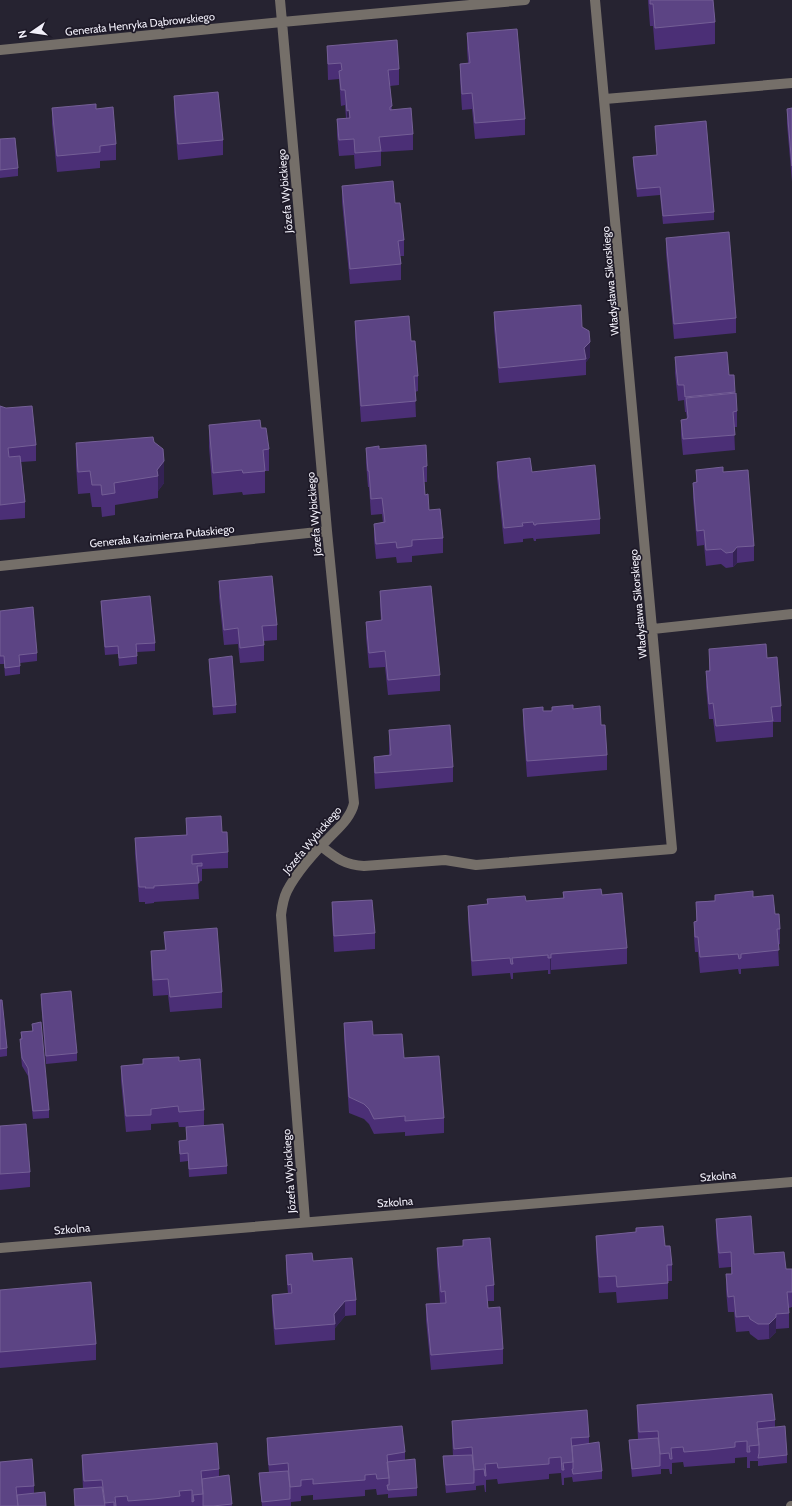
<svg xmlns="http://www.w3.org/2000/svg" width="792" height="1506" viewBox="0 0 792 1506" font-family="Cabin,sans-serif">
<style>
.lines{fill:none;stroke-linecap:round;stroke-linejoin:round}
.minor{stroke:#756f69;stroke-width:10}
.wall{fill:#4b2f76}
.shaded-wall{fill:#342254}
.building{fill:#5c4484;stroke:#745f96}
.labels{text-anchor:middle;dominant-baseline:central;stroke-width:3.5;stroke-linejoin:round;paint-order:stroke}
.street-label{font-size:11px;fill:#f1eff9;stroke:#1d1927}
</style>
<rect width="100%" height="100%" fill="#262331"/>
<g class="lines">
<!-- minor -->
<path class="minor" d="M0,50L282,22L280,0
M605,99L792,83
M0,566L327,531
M653,629L792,614
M321,846C335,857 344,865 364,866L445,860L476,865L672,849L595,0
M305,1221L281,915C282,907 283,899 287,891C295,875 314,852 327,840C337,829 351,818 354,803L327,531L282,22L525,0
M0,1248C264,1225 528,1205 792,1182
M791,1506H792"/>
</g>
<!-- wall -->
<path class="wall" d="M648,0H713L715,22V44L655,50L653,26H650Z
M467,33L525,119V135L475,139L472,109L462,110L460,80V64L468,63L467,49Z
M327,46L399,69V85L390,86L392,110L413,134V150L381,152V166L355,169L354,155L339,156L337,135V119L346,118L345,105L341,106L339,79L328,80Z
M174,96L223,140V155L178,160L174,112Z
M52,108L96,109L116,144V160L100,161V168L57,172L52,124Z
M792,108V182L787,124V109Z
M655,126L714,212V220L663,224L660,195L637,197L633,165V157L657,155L655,134Z
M0,139L18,168V176L0,178Z
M342,186L395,203L404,240V256H400L401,264V280L350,284L342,202Z
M666,238L736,318V333L674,339L666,253Z
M494,312L590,357L586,362V375L499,383L494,328Z
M355,321L411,341L418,376V391L415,392L416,417L361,422L355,337Z
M675,357L729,375L735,392L737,411V427H734L735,450L683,455L681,435V420L687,419L686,412H685L684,400L678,401L675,373Z
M0,406L36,445V461L21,462L25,502V518L0,520Z
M209,425L261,428L269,449V471H265V493L243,495L242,492L213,495L209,447Z
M154,442L164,483L158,491V498L115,505V515L102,517L101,507H92L90,493L78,494L76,465V443Z
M366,448L379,449L427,466V482H424L425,495L429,510L443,538V553L412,556V562L397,563L396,557L376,559L374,539V524L383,523L382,514L371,515L369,487H368L366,463Z
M497,462L532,472L600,519V534L536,539V541H534L533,538L523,539V542L504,544L497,477Z
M696,470L723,472L754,546V561L737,563L733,567L726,568L721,564L706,566L704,545L697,546L693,498V483L696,482Z
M219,581L277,625V640L264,641V661L240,663L238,644L224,645L219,597Z
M380,591L440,675V691L388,695L385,667L369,668L366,637V622L381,620L380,606Z
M101,601L155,643V651L137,652V664L119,666L118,654L105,655L101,609Z
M0,611L37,653V661L20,663V674L5,676L4,664H0Z
M709,649L767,658L781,706V722H773V737L716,742L713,719H709L706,687V671H709Z
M209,659L236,705V713L213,715L209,667Z
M523,709L543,711L573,709L607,755V770L527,777L523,725Z
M389,730L453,767V782L375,789L374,772V757L389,755Z
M186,818L222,832L228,852V868L202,869V881L198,882L199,899L154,902V903L145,904V902H139L135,854V838L186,835Z
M563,892L602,895L627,948V964L551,970V973L550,974H548V970L513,973V979H511L510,973L472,976L468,921V906L487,904V899L526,901L563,898Z
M753,897L775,914L780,929V944L778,945L779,966L741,969V974H739L738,969L700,973L698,952H695L694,937V922H696V902Z
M332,902L375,933V949L334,952L332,918Z
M164,932L222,992V1008L170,1012L168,995L153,996L151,967V951L165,950Z
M41,994L77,1053V1061L46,1064L41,1002Z
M0,1000L7,1048V1056L0,1057Z
M344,1023L373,1035L404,1058L444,1118V1133L405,1136V1132L374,1134L369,1124L364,1119L349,1113L344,1039Z
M32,1024L49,1110V1118L33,1119L28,1076L22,1066L20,1047V1039H21V1032L32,1031Z
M143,1059L179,1061L204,1110V1125L227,1166V1174L189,1177L188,1161L180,1162L179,1141L186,1140V1127H179L178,1122L151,1124V1130L126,1132L121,1081V1066L143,1064Z
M0,1126L30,1172V1187L0,1190Z
M716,1219L754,1254L786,1269H792V1307L789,1308V1328L776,1329V1332L769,1339L758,1340L750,1334L749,1331L736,1332L734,1312H728L726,1290V1274H731V1267L719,1268L716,1234Z
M636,1228L665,1246L672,1265V1281H668V1299L617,1303L616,1292L599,1293L596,1251V1236L636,1232Z
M437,1248L494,1285V1301H488V1308L503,1349V1364L431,1370L426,1320V1304L440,1303L437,1264Z
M286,1255L313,1261L356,1300V1315L345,1316L335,1328V1340L275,1345L272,1311V1295L288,1294L286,1271Z
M0,1290L96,1344V1360L0,1368Z
M637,1405L775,1420V1427L787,1455V1463L758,1466V1461H750V1468H747V1457L735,1458V1463L709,1465L684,1467L683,1462L672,1463V1474H670L669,1469H661V1474L632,1477L629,1448V1440L638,1439L637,1421Z
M452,1421L589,1437V1444L602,1471V1479L573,1482L572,1477L564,1478V1485H562L561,1473L549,1474V1479L498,1484L497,1479L486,1480V1492H485L484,1485L476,1486V1490L446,1493L443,1464V1456H453L452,1437Z
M267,1438L405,1452V1460L417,1488V1496L388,1498V1494L377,1495L376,1489L365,1490V1496L313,1500V1495L301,1496V1501L291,1502V1506H262L259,1481V1473L269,1472L267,1454Z
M82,1455L219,1469V1476L229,1475L232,1506H75L74,1489L83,1488L82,1470Z
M0,1462L34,1486V1493L0,1506Z"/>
<!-- shaded-wall -->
<path class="shaded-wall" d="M349,110V126H347V111Z
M590,342V357L586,362L584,348Z
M164,461V483L158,491V476L157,470Z
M737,547V563L733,567V552Z
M550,958H551V973L550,974Z
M345,1301V1316L335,1328L334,1314Z
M776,1317V1332L769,1339V1324Z"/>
<!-- building -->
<path class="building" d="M650,0H713L715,22L655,28L653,4H650Z
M517,29L525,119L475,123L472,93L462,94L460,64L470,63L467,33Z
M397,40L399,69L388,70L392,106L390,107V110L411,108L413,134L379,137L381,151L355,153L354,139L339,140L337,119L350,118L349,110L347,111L345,90H341L339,71L342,70L341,63L328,64L327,46Z
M218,92L223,140L178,144L174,96Z
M96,104V109L113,107L116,144L100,146V152L57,156L52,108Z
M792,108V166L787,109Z
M706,121L714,212L663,216L660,187L637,189L633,157L657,155L655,126Z
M15,138L18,168L0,170V139Z
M393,181L395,203H400L404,240L398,241L401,264L350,269L342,186Z
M729,232L736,318L674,324L666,238Z
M581,305L582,327L589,331L590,342L584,348L586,359L499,368L494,312Z
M409,316L411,341H415L418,376H414L416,401L361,406L355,321Z
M727,352L729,375H734L735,392L685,397L684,385H678L675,357Z
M736,393L737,411L733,412L735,435L683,439L681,420L687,419L688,417L686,398Z
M0,406L6,408L32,406L36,445L8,448L9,457L20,456L25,502L0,505Z
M260,420L261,428H266L269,449L263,450L265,471L243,473L242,470L213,473L209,425Z
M153,437L154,442L163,449L164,461L157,470L158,476L114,483L115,493L102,495L101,485H92L90,471L78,472L76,443Z
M426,445L427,466L423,467L425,495L428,494L429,510L440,509L443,538L412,540V546L397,548L396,542L376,544L374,524L385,522L382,498L371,499L369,471H368L366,448L379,446V449Z
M530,458L532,472L595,465L600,519L536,524V525H534L533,522L522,523L523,526L504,528L497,462Z
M723,467V472L748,470L754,546L737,547L733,552L726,553L721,549L706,550L704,530L697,531L693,483L697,482L696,470Z
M272,576L277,625L262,626L264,645L240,648L238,628L224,630L219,581Z
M431,586L440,675L388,680L385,651L369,653L366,622L382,620L380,591Z
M150,596L155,643L136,644L137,656L119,658L118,646L105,647L101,601Z
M33,607L37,653L19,655L20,666L5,668L4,656H0V611Z
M766,644L767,658L777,657L781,706L771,707L773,721L716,726L713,703L709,704L706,671H710L709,649Z
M232,656L236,705L213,707L209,659Z
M573,705V709L600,706L601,725H605L607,755L527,761L523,709L543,707V711H552V707Z
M450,725L453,767L375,773L374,757L391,755L389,730Z
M221,816L222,832H227L228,852L192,855V864L202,863V866H197L199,883L154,886V888H145L146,887H139L135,838L187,835L186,818Z
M601,889L602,895L622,893L627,948L551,954V958H548V955L512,958L513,964H511L510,958L472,961L468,906L488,904L487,899L525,896L526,901L564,898L563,892Z
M753,891V897L773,895L775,914H779L780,929H777L779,950L741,954V958L739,959L738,954L700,957L698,937H695L694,922L697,921L696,902L715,901V895Z
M372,900L375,933L334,936L332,902Z
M217,928L222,992L170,997L168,979L153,980L151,951L166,950L164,932Z
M71,991L77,1053L46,1056L41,994Z
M0,1000H2L7,1048L0,1049Z
M372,1021L373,1035L402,1034L404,1058L439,1056L444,1118L405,1121V1116L374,1119L369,1109L364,1104L349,1097L344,1023Z
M41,1022L49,1110L33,1111L28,1068L22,1058L20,1039H22L21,1032L33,1031L32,1024Z
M179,1057V1061L200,1059L204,1110L179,1112L178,1106L151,1109V1115L126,1116L121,1066L143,1064V1059Z
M26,1124L30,1172L0,1174V1126Z
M223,1124L227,1166L189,1169L188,1153L180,1154L179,1141L187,1140L186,1127Z
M751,1216L754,1254L784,1252L786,1269H792V1292H787L789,1313L776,1314V1317L769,1324H758L750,1319L749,1316L736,1317L734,1296L728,1297L726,1274H732L731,1252L719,1253L716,1219Z
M663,1226L665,1246H670L672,1265H667L668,1283L617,1287L616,1276L599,1277L596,1236L636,1232V1228Z
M490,1238L494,1285L486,1286L488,1308L500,1307L503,1349L431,1355L426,1304L446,1303L445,1291L441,1292L437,1248L463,1246V1240Z
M312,1253L313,1261L352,1258L356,1300L345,1301L334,1314L335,1324L275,1329L272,1295L292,1293L291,1284L288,1285L286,1255Z
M91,1282L96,1344L0,1352V1290Z
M772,1394L775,1420L757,1422L759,1445L749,1446L750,1452H747V1441L735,1442V1447L709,1450L684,1452L683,1447L671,1448L672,1459H670L669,1453L660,1454L658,1431L639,1432L637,1405Z
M587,1410L589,1437L571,1438L573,1462L563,1463L564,1470H562L561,1457L549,1458V1464L498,1468L497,1463L485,1464L486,1476H485L484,1469L474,1470L472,1447L454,1449L452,1421Z
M402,1426L405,1452L387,1455L389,1478L377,1479L376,1474L365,1475V1480L313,1484V1479L301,1480V1486L290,1487L288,1463L269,1465L267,1438Z
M785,1426L787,1455L758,1458L759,1453V1445L757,1429Z
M658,1438L660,1454V1466L632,1469L629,1440Z
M599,1442L602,1471L573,1474L572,1469H573V1462L572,1446Z
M217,1443L219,1469L201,1471L203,1494L193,1495L194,1501L192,1502V1490L179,1491L180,1496L154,1499L128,1501L127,1496L115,1497L116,1506H114V1502L105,1503L102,1480L84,1481L82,1455Z
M472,1455L474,1470V1483L446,1485L443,1456Z
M32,1459L34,1486L16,1487L18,1506H0V1462Z
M415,1459L417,1488L388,1490L387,1485H389V1478L387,1462Z
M288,1471L290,1487V1499L262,1502L259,1473Z
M229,1475L232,1504L213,1506H203V1494L202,1479Z
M102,1487L105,1506H75L74,1489Z
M45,1492L46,1506H18L17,1495Z"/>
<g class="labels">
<!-- street labels -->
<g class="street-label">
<text transform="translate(140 24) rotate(-6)">Generała Henryka Dąbrowskiego</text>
<text transform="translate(285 191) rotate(-95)">Józefa Wybickiego</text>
<text transform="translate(610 281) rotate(-95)">Władysława Sikorskiego</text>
<text transform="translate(314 514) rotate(-95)">Józefa Wybickiego</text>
<text transform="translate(162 536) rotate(-6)">Generała Kazimierza Pułaskiego</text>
<text transform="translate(638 604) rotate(-95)">Władysława Sikorskiego</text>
<text transform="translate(312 840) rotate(-50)">Józefa Wybickiego</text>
<text transform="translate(289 1171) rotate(-94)">Józefa Wybickiego</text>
<text transform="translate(718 1176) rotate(-5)">Szkolna</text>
<text transform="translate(395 1202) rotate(-4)">Szkolna</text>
<text transform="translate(72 1229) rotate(-5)">Szkolna</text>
</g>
</g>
<!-- north arrow -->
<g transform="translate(32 32) rotate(257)" stroke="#1d1927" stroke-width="3" paint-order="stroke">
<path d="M0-3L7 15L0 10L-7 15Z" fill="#f1eff9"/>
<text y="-6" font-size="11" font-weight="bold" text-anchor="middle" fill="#f1eff9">N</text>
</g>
</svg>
